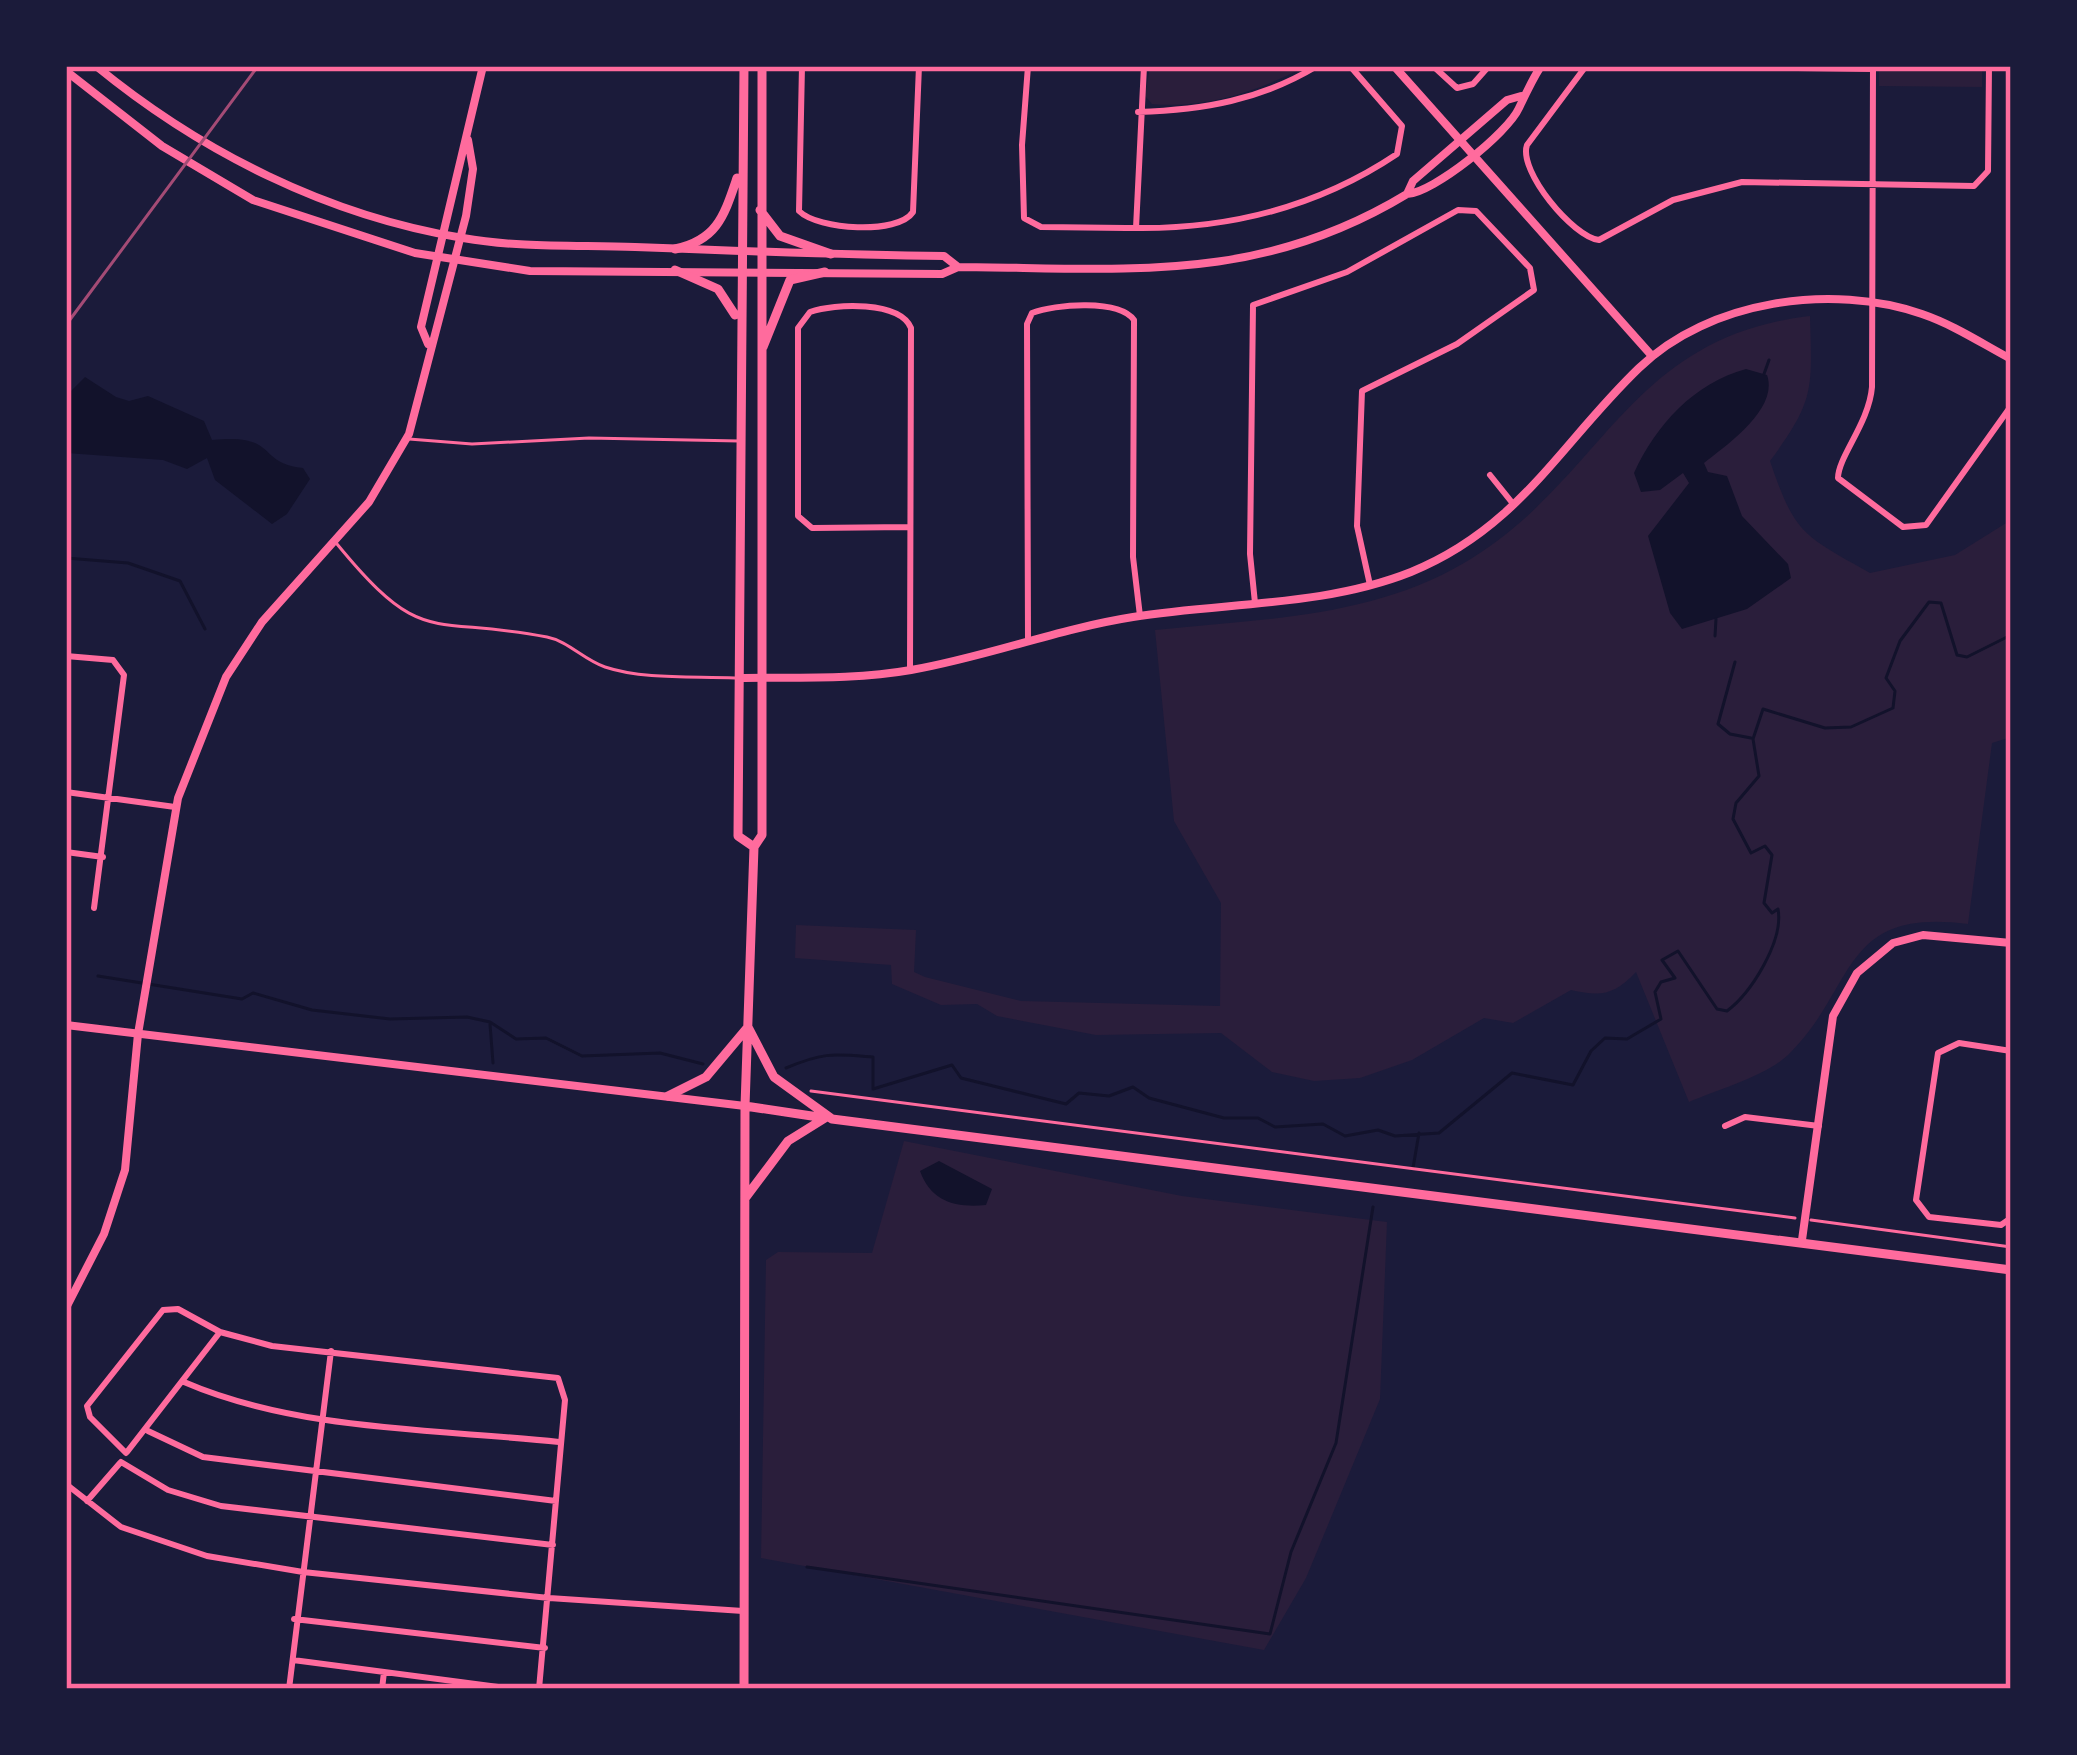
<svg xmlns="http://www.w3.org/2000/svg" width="2077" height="1755" viewBox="0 0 2077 1755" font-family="'Open Sans',sans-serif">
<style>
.green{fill:#2a1e3b}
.water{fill:#12122b}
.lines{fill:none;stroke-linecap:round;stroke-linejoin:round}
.stream{stroke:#12122b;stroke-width:3}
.path{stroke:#ff6b9d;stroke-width:3}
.service{stroke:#ff6b9d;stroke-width:3}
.minor{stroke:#ff6b9d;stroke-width:6}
.tertiary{stroke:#ff6b9d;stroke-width:8}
.secondary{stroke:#ff6b9d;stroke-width:8}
.primary{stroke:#ff6b9d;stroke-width:9}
.rail{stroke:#a44b75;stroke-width:3}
.neatline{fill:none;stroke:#ff6b9d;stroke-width:4.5}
</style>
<rect width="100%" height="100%" fill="#1b1b3a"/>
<!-- green -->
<path class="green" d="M1150,66H1306C1259,91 1205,109 1152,104L1145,96Z
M1879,66H1982V87L1879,86Z
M1810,316C1812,390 1815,400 1770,461C1795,535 1803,535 1870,573L1955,555L2011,520V737L1992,743L1968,924C1840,907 1857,987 1789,1054C1767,1076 1719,1089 1689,1102L1636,972C1614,995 1601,997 1571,990L1513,1023L1484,1018L1412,1060L1360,1078L1314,1081L1272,1072L1221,1033L1096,1035L997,1016L977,1004L941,1005L892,984L891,965L795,958L796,925L916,930L914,972L925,977L1021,1001L1220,1006L1221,903L1174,821L1155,630C1260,619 1371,618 1464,563C1606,479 1625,338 1810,316Z
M904,1141L1182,1196L1387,1222L1380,1399L1306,1578L1264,1650L761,1558L766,1260L778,1252L872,1253Z"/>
<!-- water -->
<path class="water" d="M1746,369L1767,375C1779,409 1727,445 1704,463L1708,472L1727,476L1742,516L1788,564L1791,578L1747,609L1682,629L1670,613L1648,536L1689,483L1683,473L1660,490L1641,492L1634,473C1656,425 1694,383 1746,369Z
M85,377L116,397L129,401L148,396L204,421L212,440C280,433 255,463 303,468L310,479L287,514L272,524L215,480L207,458L187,469L163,460L66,453V396Z
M939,1161L992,1189L986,1205C956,1208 931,1202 920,1171Z"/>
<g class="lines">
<!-- stream -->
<path class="stream" d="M1764,374L1769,360
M66,558L128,563L180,581L205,629
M1715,636L1716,619
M1735,662L1718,724L1730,734L1751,738
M98,976L242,999L253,993L312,1010L390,1019L467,1017L490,1022L516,1039L546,1038L582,1056L660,1053L703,1064
M490,1024L493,1063
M786,1068C824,1052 833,1054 873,1057V1089L952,1065L961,1078L1066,1104L1079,1093L1109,1096L1133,1087L1149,1098L1224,1118H1258L1275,1127L1323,1124L1345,1136L1378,1130L1395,1136L1439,1133L1512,1073L1573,1085L1591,1051L1605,1038L1627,1039L1661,1019L1655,992L1661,982L1675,978L1662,960L1678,951L1717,1009L1727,1011C1751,993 1784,941 1778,909L1772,913L1764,903L1772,855L1765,846L1751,853L1733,819L1736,803L1759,776L1753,739L1763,709L1825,728L1851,727L1893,708L1895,691L1886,678L1900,641L1929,602L1941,603L1957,655L1967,657L2011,635
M1413,1168L1419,1133
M807,1567L1270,1634L1291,1552L1336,1443L1373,1207"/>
<!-- path -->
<path class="path" d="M811,1091L1795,1218
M1811,1220L2011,1247"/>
<!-- service -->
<path class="service" d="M409,439L472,444L589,438L739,441
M337,544C424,650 429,614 547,637C568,641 584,660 605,667C644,680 694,676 735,678"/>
<!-- minor -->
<path class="minor" d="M802,66L799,211C818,230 898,235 913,212L919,66
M1028,66L1022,145L1024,218L1041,227L1126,228H1136L1144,66
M1433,66L1457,88L1473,84L1489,66
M1586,66L1527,145C1518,171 1573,237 1599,240L1673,200L1742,182L1974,186L1988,171L1989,66
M1654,66L1873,69
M1873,66L1872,387C1869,423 1838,457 1838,478L1903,527L1926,525L2011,406
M1138,112C1203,110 1261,100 1317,66
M1136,228C1230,229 1318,207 1397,154L1402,126L1350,66
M1490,475L1514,505
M909,527L812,528L798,516V328L810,312C835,303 900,301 911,328L910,671
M1255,603L1250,554L1253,305L1347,272L1458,210L1476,211L1530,268L1534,290L1457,344L1362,391L1357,526L1370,585
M1028,638L1027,324L1032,313C1055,304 1119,299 1134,320L1133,557L1140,616
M66,656L113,660L124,675L94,908
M66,792L175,807
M66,852L103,857
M2011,1051L1959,1043L1938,1053L1916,1200L1929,1217L2001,1225L2011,1218
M1725,1126L1745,1117L1819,1126
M184,1382C297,1431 437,1429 559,1442
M148,1431L203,1457L556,1501
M127,1452L220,1332
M126,1453L90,1417L87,1406L163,1310L178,1309L220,1332L272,1346L558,1378L565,1400L539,1689
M121,1462L168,1490L221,1506L553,1545
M66,1484L121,1527L207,1556L303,1572L549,1598L743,1611
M87,1501L120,1463
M294,1619L545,1648
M293,1660L514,1689
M289,1689L331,1351
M382,1689L384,1672"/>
<!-- tertiary -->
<path class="tertiary" d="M1394,66L1652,356
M428,344L421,327L483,66
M739,678C796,677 854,680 911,670C986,657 1057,629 1133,617C1225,602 1323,607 1411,572C1519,528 1560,444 1639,368C1709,300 1832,283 1922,314C1954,325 1981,343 2011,359
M1802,1240L1833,1016L1857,973L1893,943L1923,935L2011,943
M66,1308L104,1234L125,1170L138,1034L178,798L226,677L262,622L369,502L409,434L466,216L473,169L468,140"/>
<!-- secondary -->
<path class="secondary" d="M96,66C201,152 328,216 463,238C520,248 577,245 635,247C738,251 841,255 944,256L958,267
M66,71L162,146L253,200L415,253L530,271L942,274L958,267C1126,268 1257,285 1407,194C1433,193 1508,133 1519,108C1526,93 1532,80 1541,66
M1407,194L1413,181L1507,100L1521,96
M66,1025L745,1106"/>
<!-- primary -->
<path class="primary" d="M744,66L738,836L754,847
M760,210L780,236L831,254
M675,249C717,240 724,216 737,178
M675,270L718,289L735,315
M763,347L790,280L825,272
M748,1027L774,1077L832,1119L2011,1270
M668,1096L706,1077L748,1027
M745,1106L825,1118
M746,1197L788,1141L825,1118
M744,1689L745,1106L754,847L762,835V66"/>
<!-- rail -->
<path class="rail" d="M66,325L258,66"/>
</g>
<!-- border -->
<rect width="2077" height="1755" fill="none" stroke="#1b1b3a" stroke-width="138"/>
<rect x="69" y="69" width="1939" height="1617" class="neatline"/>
</svg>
